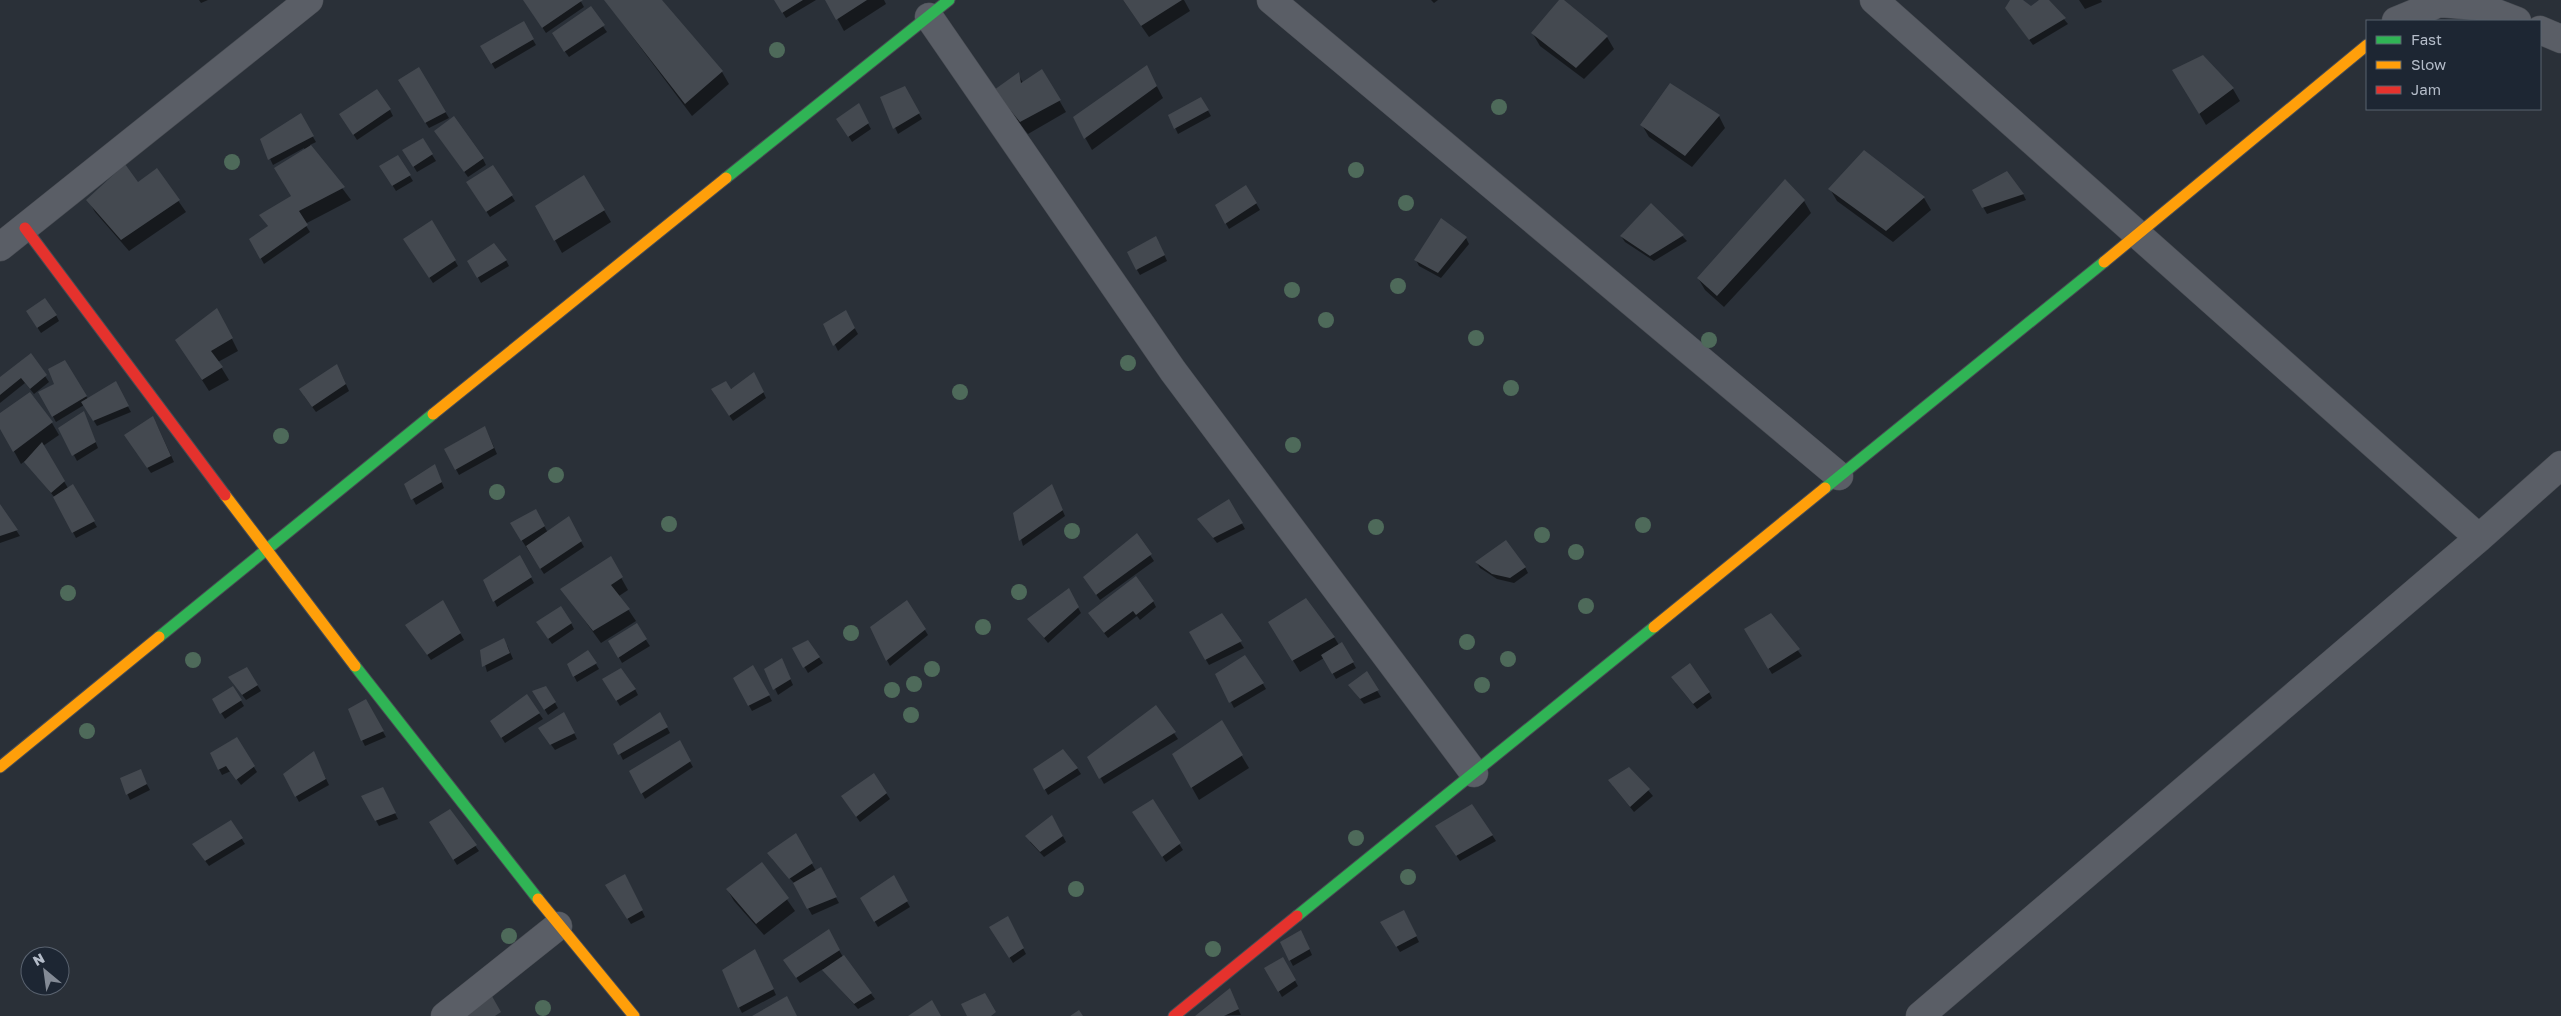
<svg xmlns="http://www.w3.org/2000/svg" width="2561" height="1016" viewBox="0 0 2561 1016" font-family="'Golos Text',sans-serif">
<style>
.shadow{fill:#0007}
.building{fill:#444950}
.lines{fill:none;stroke-linecap:round;stroke-linejoin:round}
.street-casing{stroke:#484c53;stroke-width:29}
.fast-casing{stroke:#484c53;stroke-width:13}
.slow-casing{stroke:#484c53;stroke-width:13}
.jam-casing{stroke:#484c53;stroke-width:13}
.street{stroke:#5a5e66;stroke-width:28}
.fast{stroke:#30b455;stroke-width:11}
.slow{stroke:#ff9f0a;stroke-width:11}
.jam{stroke:#e5322d;stroke-width:11}
.tree{fill:#4e6a5a}
</style>
<rect width="100%" height="100%" fill="#2a3038"/>
<!-- shadow -->
<path class="shadow" d="M199,0H208L201,3Z
M524,0H580L584,7L546,33Z
M605,0H660L722,72L729,84L692,116Z
M775,0H816L786,18Z
M827,0H884L886,4L844,31Z
M1123,0H1184L1190,11L1149,37Z
M1431,0H1438L1434,3Z
M1560,0L1607,37L1614,49L1584,79L1540,46L1533,34Z
M2011,0H2021L2031,7L2041,0H2048L2068,24L2033,45L2010,14Z
M2079,0H2101L2102,2L2085,9Z
M590,8L607,32L569,57L556,39Z
M523,23L536,45L495,69L482,47Z
M2203,56L2233,89L2240,101L2206,125L2174,70Z
M419,69L449,118L429,128L402,86Z
M1018,74L1023,83L1059,100L1066,112L1028,134L1002,102Z
M1153,79L1163,98L1092,150L1074,118Z
M904,88L922,119L898,134L881,98Z
M1201,98L1211,116L1178,134L1169,115Z
M858,105L871,129L852,142L838,119Z
M390,110L393,116L357,140L344,120Z
M300,115L316,142L310,145L351,200L305,224L310,232L264,264L251,240L269,227L260,215L295,206L305,150L304,148L273,165L261,140Z
M1719,116L1725,128L1692,167L1649,137L1642,125Z
M439,137L483,159L486,165L468,177Z
M422,139L436,161L417,172L404,151Z
M398,157L413,181L396,191L381,167Z
M493,167L515,201L490,217L471,188Z
M156,169L186,212L129,251L95,212L88,200L138,183Z
M584,177L611,222L562,253L537,207Z
M1246,186L1260,210L1229,229L1216,206Z
M1830,189L1924,198L1931,210L1893,242L1837,201Z
M1974,191L2023,194L2026,200L1987,214Z
M1804,201L1811,213L1724,307L1705,290L1698,278Z
M1651,204L1687,241L1654,261L1625,242L1621,236Z
M432,222L458,266L433,283L408,245Z
M1466,238L1469,244L1441,278L1419,266L1416,260Z
M1159,243L1167,261L1140,275L1137,270Z
M506,260L509,266L481,283L469,261Z
M845,312L858,334L838,351L825,324Z
M56,315L59,321L41,333L31,318Z
M223,321L238,351L218,362L229,380L209,391L184,352Z
M30,354L49,382L34,394L25,383L0,403V379Z
M64,362L88,399L115,383L131,412L97,426L84,405L56,422L40,393L55,384Z
M340,371L349,391L316,412L304,396Z
M757,379L766,398L733,421L715,395Z
M0,415L52,423L59,435L43,446L68,488L72,485L97,527L76,538L55,498L25,461L21,464L0,426Z
M86,418L98,448L77,461L60,428Z
M156,423L174,462L151,473L129,441Z
M485,427L497,454L459,475L445,449Z
M437,471L444,488L416,505L405,484Z
M1052,486L1065,516L1023,546L1014,514Z
M1229,501L1245,529L1217,543L1199,520Z
M0,506L20,536L0,543Z
M536,511L548,533L568,518L584,547L544,574L511,524Z
M1150,555L1154,561L1100,600L1088,583Z
M520,557L534,583L497,607L485,580Z
M610,558L628,590L619,596L636,621L601,643L562,589Z
M1477,563L1525,567L1528,573L1514,583L1497,579L1480,568Z
M1068,590L1081,613L1048,643L1029,620Z
M907,601L928,635L890,666L887,660Z
M1153,601L1156,607L1140,620L1137,616L1108,638L1093,619Z
M443,602L464,640L431,660L410,631Z
M1222,614L1244,648L1209,665L1190,633Z
M1770,614L1802,656L1772,674L1746,630Z
M537,623H571L574,629L552,644Z
M636,625L650,646L622,663L610,641Z
M1277,634L1334,637L1339,645L1342,643L1356,668L1336,679L1324,658L1300,672Z
M807,641L823,663L808,673L794,649Z
M507,645L513,659L487,672L481,650Z
M596,664L599,669L577,682L574,676Z
M784,665L793,685L778,695L766,670Z
M753,666L772,701L752,711L734,679Z
M247,669L261,691L246,700L233,683Z
M1366,673L1381,697L1364,704L1349,685Z
M1217,675L1263,684L1266,689L1234,708Z
M604,679L635,689L638,695L620,706Z
M1676,683L1709,692L1712,698L1697,709Z
M233,687L244,706L225,719L213,700Z
M546,687L558,708L548,715L534,692Z
M527,696L543,719L505,743L491,721Z
M365,700L386,737L365,746L362,740Z
M1156,707L1178,739L1104,784L1089,757Z
M660,714L670,733L623,760L620,754Z
M567,719L577,739L555,750L543,734Z
M1221,722L1249,768L1199,800L1173,754Z
M236,738L257,772L241,785L231,771L222,775L211,754Z
M679,742L693,767L645,799L631,772Z
M316,758L329,785L299,802L284,774Z
M1077,768L1081,774L1048,795L1034,769Z
M1629,768L1653,796L1634,812L1613,786Z
M143,777L150,790L130,800L121,779Z
M886,793L890,799L860,822L842,797Z
M385,794L398,819L379,826L363,797Z
M1152,801L1183,850L1166,862L1137,818Z
M1472,805L1496,841L1460,861L1440,832Z
M449,810L479,851L457,865L431,823Z
M1052,816L1066,842L1044,857L1030,842Z
M231,822L245,844L209,866L197,850Z
M795,835L816,871L820,869L839,903L812,915L794,883L772,859Z
M762,864L795,911L764,935L734,901L727,889Z
M893,877L910,907L878,927L861,898Z
M628,881L645,917L631,924L610,891Z
M1407,917L1419,942L1400,952L1385,928Z
M1010,923L1026,954L1013,963L991,927Z
M828,931L843,957L875,999L858,1009L823,969L800,983L788,966Z
M1304,937L1312,955L1293,966L1281,943Z
M758,956L776,995L742,1013L739,1007Z
M1282,958L1298,986L1282,997L1266,968Z
M1232,996L1241,1015L1196,1016Z"/>
<!-- building -->
<path class="building" d="M523,0H583L542,28Z
M604,0H662L723,71L685,104Z
M774,0H803L782,13Z
M825,0H867L836,20Z
M1123,0H1182L1141,26Z
M1559,0H1564L1608,36L1576,68L1531,33Z
M2010,0H2023L2031,6L2039,0H2049L2066,18L2029,40L2005,8Z
M591,6L605,25L564,52L552,33Z
M524,21L534,39L491,64L480,46Z
M2203,55L2234,88L2199,114L2172,70Z
M1147,65L1157,86L1084,139L1073,117Z
M419,67L446,112L425,123L398,80Z
M1042,69L1061,100L1020,122L994,90L1019,72L1021,83Z
M1670,83L1720,115L1685,156L1640,125Z
M905,86L920,113L893,129L880,97Z
M377,89L391,109L353,135L339,114Z
M1201,97L1209,110L1174,129L1168,115Z
M859,103L869,123L848,137L836,119Z
M301,113L314,136L268,160L260,139Z
M454,116L484,158L464,172L434,131Z
M423,138L433,154L413,167L402,150Z
M311,145L345,187L299,211L308,225L260,259L249,239L268,226L259,215L291,196L274,168Z
M1864,150L1925,197L1886,231L1828,189Z
M398,155L411,175L392,186L379,166Z
M125,164L138,182L157,168L180,200L121,240L86,200Z
M493,165L513,195L486,212L466,182Z
M2007,171L2024,194L1982,208L1972,190Z
M584,175L605,210L554,241L535,206Z
M1785,179L1805,200L1717,296L1697,278Z
M1246,185L1257,203L1225,224L1215,205Z
M1651,203L1684,235L1650,256L1620,236Z
M1441,218L1467,237L1438,273L1414,260Z
M432,220L456,260L429,278L403,239Z
M1156,236L1165,255L1136,270L1127,252Z
M494,243L507,260L477,278L467,261Z
M45,298L57,315L37,328L26,311Z
M217,308L233,338L211,351L223,367L202,380L175,340Z
M846,310L855,328L833,346L823,324Z
M31,353L47,375L30,389L21,378L0,395V377Z
M65,360L87,396L52,417L38,392L54,384L48,369Z
M337,364L346,384L312,407L299,389Z
M754,372L764,392L729,416L711,389L726,381L731,389Z
M116,381L129,406L93,421L81,402Z
M30,392L53,422L13,452L0,429V413Z
M84,411L96,442L72,456L58,428Z
M153,416L171,456L147,468L124,435Z
M485,426L494,448L455,470L444,449Z
M42,442L65,481L51,493L24,462Z
M435,464L442,482L411,500L404,484Z
M73,484L95,521L72,533L53,497Z
M1052,484L1063,510L1019,541L1013,513Z
M1229,499L1243,523L1213,538L1197,519Z
M0,504L18,530L0,536Z
M536,509L545,526L521,541L510,523Z
M569,516L582,541L540,569L526,546Z
M1137,533L1152,554L1096,595L1083,577Z
M1506,540L1526,567L1510,578L1492,574L1475,562Z
M520,555L532,577L493,602L483,580Z
M611,556L623,577L611,585L630,609L593,631L560,589Z
M1136,576L1154,601L1136,615L1133,611L1104,633L1088,613Z
M1069,588L1079,607L1044,638L1027,619Z
M1306,598L1335,637L1292,661L1268,622Z
M443,600L461,633L427,655L405,625Z
M907,600L926,629L886,661L870,627Z
M561,606L572,623L548,639L536,622Z
M1222,613L1242,641L1205,660L1189,632Z
M1771,613L1800,649L1768,669L1744,629Z
M637,623L647,639L618,658L608,641Z
M504,638L510,653L482,667L480,650Z
M808,640L820,657L803,668L792,648Z
M1342,642L1354,662L1332,674L1321,655Z
M588,650L597,663L573,677L567,664Z
M1245,655L1264,683L1229,703L1215,674Z
M782,658L791,679L773,690L764,669Z
M1690,663L1710,692L1693,704L1671,677Z
M753,665L770,695L748,706L733,678Z
M247,667L258,685L242,695L228,677Z
M621,668L636,689L616,701L602,679Z
M1367,671L1379,690L1360,699L1348,685Z
M233,686L242,700L220,714L212,699Z
M546,686L556,702L544,710L532,691Z
M527,694L540,713L501,738L490,721Z
M366,699L384,731L361,741L348,709Z
M1156,705L1176,732L1099,779L1087,757Z
M564,712L575,733L550,745L538,728Z
M660,712L668,727L618,755L613,744Z
M1222,720L1243,755L1191,788L1172,754Z
M237,737L255,766L236,780L226,766L218,770L210,753Z
M680,740L691,761L641,794L629,771Z
M1063,749L1078,768L1044,790L1033,769Z
M314,751L326,779L295,797L283,774Z
M1629,767L1650,789L1630,807L1608,780Z
M141,769L147,784L126,795L120,778Z
M874,773L887,793L856,817L841,796Z
M383,787L396,813L375,821L361,796Z
M1153,799L1181,843L1162,857L1132,812Z
M1472,804L1493,835L1456,856L1435,826Z
M450,809L477,845L453,860L429,822Z
M1052,815L1063,836L1040,852L1025,836Z
M231,820L243,838L205,861L192,844Z
M796,833L813,863L789,879L767,853Z
M762,862L789,898L756,924L726,889Z
M821,867L837,897L807,909L793,883Z
M625,874L643,910L627,919L605,885Z
M894,875L908,901L874,922L860,898Z
M1404,910L1417,936L1396,947L1380,922Z
M1008,916L1024,948L1009,958L989,927Z
M829,929L840,950L796,978L783,960Z
M1301,930L1310,949L1289,961L1280,942Z
M755,949L774,989L738,1008L722,970Z
M844,955L872,993L854,1004L822,970Z
M1283,957L1296,980L1278,992L1264,968Z
M1230,988L1239,1009L1224,1016H1195Z
M489,991L501,1012L495,1016H465Z
M985,993L996,1012L991,1016H967L961,1004Z
M787,996L797,1016H752Z
M932,1000L941,1016H908Z
M1079,1010L1083,1016H1070Z"/>
<g class="lines">
<defs>
<path id="street" d="M1271,0L1839,476
M1874,0L2479,538
M929,17L1173,371L1474,773
M2396,21L2439,3L2478,6L2517,21
M2540,30L2561,39
M0,247L309,0
M445,1016L558,926
M1920,1016L2479,538L2561,465"/>
<path id="fast" d="M726,178L949,0
M1825,488L2104,262
M159,637L433,414
M355,666L538,899
M1297,916L1654,627"/>
<path id="slow" d="M2104,262L2367,45
M433,414L726,178
M225,495L355,666
M1654,627L1825,488
M0,767L159,637
M538,899L634,1016"/>
<path id="jam" d="M25,228L225,495
M1174,1016L1297,916"/>
</defs>
<!-- street casing -->
<use href="#street" class="street-casing"/>
<!-- fast casing -->
<use href="#fast" class="fast-casing"/>
<!-- slow casing -->
<use href="#slow" class="slow-casing"/>
<!-- jam casing -->
<use href="#jam" class="jam-casing"/>
<!-- street -->
<use href="#street" class="street"/>
<!-- fast -->
<use href="#fast" class="fast"/>
<!-- slow -->
<use href="#slow" class="slow"/>
<!-- jam -->
<use href="#jam" class="jam"/>
</g>
<!-- trees -->
<g class="tree">
<circle cx="777" cy="50" r="8"/>
<circle cx="1499" cy="107" r="8"/>
<circle cx="232" cy="162" r="8"/>
<circle cx="1356" cy="170" r="8"/>
<circle cx="1406" cy="203" r="8"/>
<circle cx="1398" cy="286" r="8"/>
<circle cx="1292" cy="290" r="8"/>
<circle cx="1326" cy="320" r="8"/>
<circle cx="1476" cy="338" r="8"/>
<circle cx="1709" cy="340" r="8"/>
<circle cx="1128" cy="363" r="8"/>
<circle cx="1511" cy="388" r="8"/>
<circle cx="960" cy="392" r="8"/>
<circle cx="281" cy="436" r="8"/>
<circle cx="1293" cy="445" r="8"/>
<circle cx="556" cy="475" r="8"/>
<circle cx="497" cy="492" r="8"/>
<circle cx="669" cy="524" r="8"/>
<circle cx="1643" cy="525" r="8"/>
<circle cx="1376" cy="527" r="8"/>
<circle cx="1072" cy="531" r="8"/>
<circle cx="1542" cy="535" r="8"/>
<circle cx="1576" cy="552" r="8"/>
<circle cx="1019" cy="592" r="8"/>
<circle cx="68" cy="593" r="8"/>
<circle cx="1586" cy="606" r="8"/>
<circle cx="983" cy="627" r="8"/>
<circle cx="851" cy="633" r="8"/>
<circle cx="1467" cy="642" r="8"/>
<circle cx="1508" cy="659" r="8"/>
<circle cx="193" cy="660" r="8"/>
<circle cx="932" cy="669" r="8"/>
<circle cx="914" cy="684" r="8"/>
<circle cx="1482" cy="685" r="8"/>
<circle cx="892" cy="690" r="8"/>
<circle cx="911" cy="715" r="8"/>
<circle cx="87" cy="731" r="8"/>
<circle cx="1356" cy="838" r="8"/>
<circle cx="1408" cy="877" r="8"/>
<circle cx="1076" cy="889" r="8"/>
<circle cx="509" cy="936" r="8"/>
<circle cx="1213" cy="949" r="8"/>
<circle cx="543" cy="1008" r="8"/>
</g>
<!-- legend -->
<rect x="2366" y="20" width="175" height="90" fill="#1d2633" stroke="#59626f"/>
<rect x="2376" y="36" width="25" height="8" fill="#30b455" stroke="#59626f"/>
<text x="2411" y="45" font-size="15" fill="#b4bcc9">Fast</text>
<rect x="2376" y="61" width="25" height="8" fill="#ff9f0a" stroke="#59626f"/>
<text x="2411" y="70" font-size="15" fill="#b4bcc9">Slow</text>
<rect x="2376" y="86" width="25" height="8" fill="#e5322d" stroke="#59626f"/>
<text x="2411" y="95" font-size="15" fill="#b4bcc9">Jam</text>
<!-- north arrow -->
<g transform="translate(45 971) rotate(331)"><circle r="24" fill="#1d2633" stroke="#59626f"/>
<path d="M0-4L9 19L0 12L-9 19Z" fill="#848b96"/>
<text y="-8" font-size="14" font-weight="bold" text-anchor="middle" fill="#b4bcc9">N</text>
</g>
</svg>
